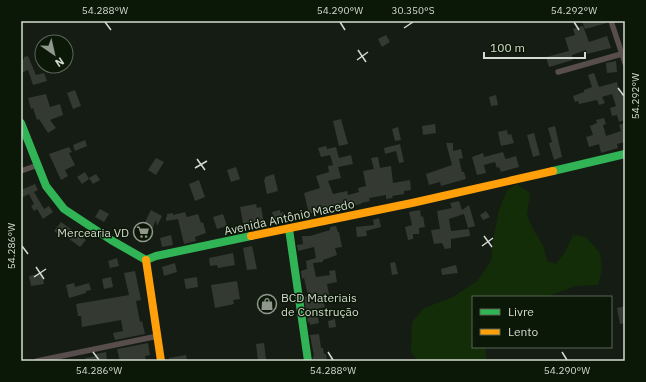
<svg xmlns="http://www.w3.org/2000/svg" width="646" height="382" viewBox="0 0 646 382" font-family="'IBM Plex Sans',sans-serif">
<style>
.green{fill:#122d07}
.building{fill:#343a32}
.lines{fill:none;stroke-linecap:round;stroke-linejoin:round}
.street{stroke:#574d4d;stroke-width:5.5}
.fast{stroke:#30b455;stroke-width:8}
.slow{stroke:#ff9f0a;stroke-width:8}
.ticks{fill:none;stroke:#d3dbd0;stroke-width:1.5}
.labels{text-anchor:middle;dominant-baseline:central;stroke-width:3;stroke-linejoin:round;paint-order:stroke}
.street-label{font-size:12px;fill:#d3dbd0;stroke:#0b1707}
.poi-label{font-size:12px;fill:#d3dbd0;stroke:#0b1707;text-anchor:end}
.neatline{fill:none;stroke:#d3dbd0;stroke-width:1.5}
.ticks-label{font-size:10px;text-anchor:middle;fill:#d3dbd0}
</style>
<rect width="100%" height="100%" fill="#151c13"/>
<!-- green -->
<path class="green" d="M517,184L530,193L527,215L533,229L543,245L547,261L556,264L565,252L573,235L586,237L600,253L602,270L598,285L575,286L547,297H473V347H486V361H418L411,352L412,322L424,308L453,297L477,281L491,261L493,240L499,210L507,190Z"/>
<!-- building -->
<path class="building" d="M582,21H607V23L585,29Z
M583,26L589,42L607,36L611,48L587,54L586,50L572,55L573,60L549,67L546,57L569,51L565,38L575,35L573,29Z
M386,35L390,42L382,47L378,39Z
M28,56L36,75L44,73L47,81L33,85L28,70L21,73V61L24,59V57Z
M616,61L617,72L607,73L606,63Z
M594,73L599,87L617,82L620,94L622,93L625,103V120L619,122L617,115L612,116L610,108L616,106L612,94L602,97L605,103L599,105L597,100L579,104L578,101L575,102L573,96L584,92V90L592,87L588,75Z
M75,90L81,106L73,109L67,93Z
M46,94L50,107L60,104L63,115L50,120L56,128L48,133L39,119L37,120L33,108L31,109L28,98Z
M496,95L498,105L491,106L489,97Z
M604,118L606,124L603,125L606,136L621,131L619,125L625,123V142L617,144L618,148L601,153L599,144L589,147L586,137L593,135L590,126L597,123L596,120Z
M341,119L348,144L339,146L333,121Z
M435,124L436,133L423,135L422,126Z
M555,126L562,157L554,160L549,143L552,142L548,128Z
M398,127L401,140L395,141L392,129Z
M507,130L508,135L511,134L514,143L501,146L498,132Z
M534,133L540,155L533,157L527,135Z
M85,140L87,146L75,151L73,145Z
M446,143H453V151L461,149L463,158L459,159L462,172H464L466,179L441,186L440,182L429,185L426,174L452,165Z
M400,144L404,162L399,163L396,151L385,154L384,148Z
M326,146L327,149L336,147L339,158L351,155L353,164L338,167L341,178L328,181L333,194L347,191L348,195L359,192L358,188L366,186L363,171L374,169L371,158L378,157L380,168L391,166L393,183L410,180L411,190L404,191V194L392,196L393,198L386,199V195L369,198L370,201L361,203V204L352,206V205L335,209V207L309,214L304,193L320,188L316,176L329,172L328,166L333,165L330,155L321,157L318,148Z
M69,147L72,152L69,153L75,165L65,170L68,176L61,180L49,154Z
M503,152L505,158L506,159L516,156L519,167L501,172L499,167L497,168L495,162L484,165L486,173L477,175L472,157L483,153L484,157Z
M156,158L164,162L156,175L148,170Z
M236,167L240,179L231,182L227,170Z
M85,172L89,179L82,184L77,177Z
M96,174L100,180L93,184L89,178Z
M274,174L278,191L267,194L264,180L265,179V177Z
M199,180L205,197L195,201L189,184Z
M35,184L38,190L34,192L44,209L49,206L53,212L43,219L37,209L34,211L31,206L34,204L29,194L23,197L21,193V190Z
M459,201L462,210L469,205L475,226L468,228L464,214L449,219L451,231L469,229L470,236L451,239V248L445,249L442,243L434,244L431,230L440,229L437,211L452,208L450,203Z
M256,204L257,208L261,207L264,223L244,228L240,207Z
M100,209L109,214L104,222L95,217Z
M151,210L162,216L157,226L156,220L147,241L135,235L140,224L143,226Z
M280,210V213L283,212L285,218L275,222L272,212Z
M420,210L421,217L423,216L425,227L419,228V234H413V239L408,240L405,227L412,225L409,212Z
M486,211L490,217L483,220L480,215Z
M185,212L187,217L198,214L201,223L203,222L206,233L195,237L196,241L184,244L178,219L166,221V217H167V214L173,213V215Z
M223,214L227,226L217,229L213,217Z
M379,218L381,227L366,231L367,236L357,237L356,227L374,225L373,220Z
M61,222L86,240L80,247L64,235L63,237L54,231Z
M336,226L338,232H339L342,247L335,248L337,255L323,260V262L313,263L316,277L330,275L329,271L335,270L337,282L327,284L330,299L323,300L325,307L316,309L319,323L310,325V322L308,323L304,297L308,296L304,278L302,279L301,271L307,269L306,261L316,258L314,247L298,251L297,245L303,244L302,236H310L330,230V227Z
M171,235L173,245L162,247L160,238Z
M252,246L257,269L247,270L243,248Z
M233,253L235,265L218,268L217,265L210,266L209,258Z
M117,258L119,266L110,268L108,261Z
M395,262L398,274L392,275L390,263Z
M175,263L177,272L164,276L162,267Z
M456,265L458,273L442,275L441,269Z
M135,271L141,300L136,301L140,322L142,321L145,334L115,340L113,333L123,331L121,320L82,327L81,316H78L76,304L129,295L124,273Z
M42,273L44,284L31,286L29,276Z
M111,277L113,287L104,289L102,279Z
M197,277L198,287L186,289L184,279Z
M237,281L240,299L233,300L234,304L215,308L211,285Z
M74,283L75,287L89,283L91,290L86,291V293L69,298L66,285Z
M625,306V323L620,324L617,308Z
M335,319L336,327L329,328L328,321Z
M319,334L321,348H323L324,354H326L327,361H313V356H314L310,335Z
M148,343L150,355L145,356L146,361H120L117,349Z
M264,343L266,360L258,361L256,344Z
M106,352L107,361H86L85,358L96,356V354Z
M186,355L187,361H169V358Z"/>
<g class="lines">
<!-- street -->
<path class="street" d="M611,21L625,63
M558,72L625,53
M21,171L38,165
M37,361L158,336"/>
<!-- fast -->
<path class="fast" d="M21,123L46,186L64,209L111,240L146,260L156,256L251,236
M553,171L625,154
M289,229L308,361"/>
<!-- slow -->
<path class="slow" d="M251,236L412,203L553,171
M146,260L161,361"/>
</g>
<!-- ticks -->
<path class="ticks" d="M105,22L111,30M340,22L345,30M574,22L579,30M404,28L413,22M358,50L366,62M357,60L368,52M618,88L624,96M197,159L205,170M195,168L207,161M484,236L492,247M22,246L28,254M482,246L493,238M36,267L44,279M34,277L46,269M93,352L99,360M328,352L333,360M562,352L567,360"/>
<!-- icons -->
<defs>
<symbol id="supermarket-ring" viewBox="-11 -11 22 22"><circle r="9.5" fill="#0b1707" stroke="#90988e" stroke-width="1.5"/><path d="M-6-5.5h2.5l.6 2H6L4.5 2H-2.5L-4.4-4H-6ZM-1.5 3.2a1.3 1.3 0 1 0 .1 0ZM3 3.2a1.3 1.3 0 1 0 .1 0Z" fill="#90988e"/></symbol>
<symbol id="shop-ring" viewBox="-11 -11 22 22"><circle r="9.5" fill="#0b1707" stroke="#90988e" stroke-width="1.5"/><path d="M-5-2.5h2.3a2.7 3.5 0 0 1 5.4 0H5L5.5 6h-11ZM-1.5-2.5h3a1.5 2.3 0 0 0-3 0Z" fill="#90988e"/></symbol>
</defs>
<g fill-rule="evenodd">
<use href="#supermarket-ring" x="132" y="221" width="22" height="22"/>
<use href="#shop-ring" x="256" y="293" width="22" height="22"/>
</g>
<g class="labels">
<!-- street labels -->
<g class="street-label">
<text transform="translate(289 217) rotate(-12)">Avenida Antônio Macedo</text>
</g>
<!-- poi labels -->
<g class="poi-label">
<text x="129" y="232">Mercearia VD</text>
<text x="281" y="297" text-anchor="start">BCD Materiais<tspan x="281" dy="14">de Construção</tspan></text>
</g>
</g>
<!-- border -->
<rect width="646" height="382" fill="none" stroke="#0b1707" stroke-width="44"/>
<!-- legend -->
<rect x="472" y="296" width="140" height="52" fill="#0b1707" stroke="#5b6557"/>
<rect x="480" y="309" width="20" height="6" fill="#30b455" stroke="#5b6557"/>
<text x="508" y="316" font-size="12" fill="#d3dbd0">Livre</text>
<rect x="480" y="329" width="20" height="6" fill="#ff9f0a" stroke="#5b6557"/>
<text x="508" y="336" font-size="12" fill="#d3dbd0">Lento</text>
<!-- north arrow -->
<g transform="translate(54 54) rotate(146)"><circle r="19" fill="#0b1707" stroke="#5b6557"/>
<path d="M0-3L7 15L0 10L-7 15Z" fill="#90988e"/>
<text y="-6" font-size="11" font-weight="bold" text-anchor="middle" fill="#d3dbd0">N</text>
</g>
<!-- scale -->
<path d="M484 52v6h101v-6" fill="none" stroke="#d3dbd0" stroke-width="2"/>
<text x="490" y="52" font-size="12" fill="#d3dbd0" stroke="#0b1707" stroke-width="3" paint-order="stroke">100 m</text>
<rect x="22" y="22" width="602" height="338" class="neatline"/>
<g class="ticks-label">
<text x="105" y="14">54.288°W</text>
<text x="340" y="14">54.290°W</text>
<text x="413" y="14">30.350°S</text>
<text x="574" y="14">54.292°W</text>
<text transform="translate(635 96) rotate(-90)" y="4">54.292°W</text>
<text transform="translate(11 246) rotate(-90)" y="4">54.286°W</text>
<text x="99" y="374">54.286°W</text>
<text x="333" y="374">54.288°W</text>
<text x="567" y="374">54.290°W</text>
</g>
</svg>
